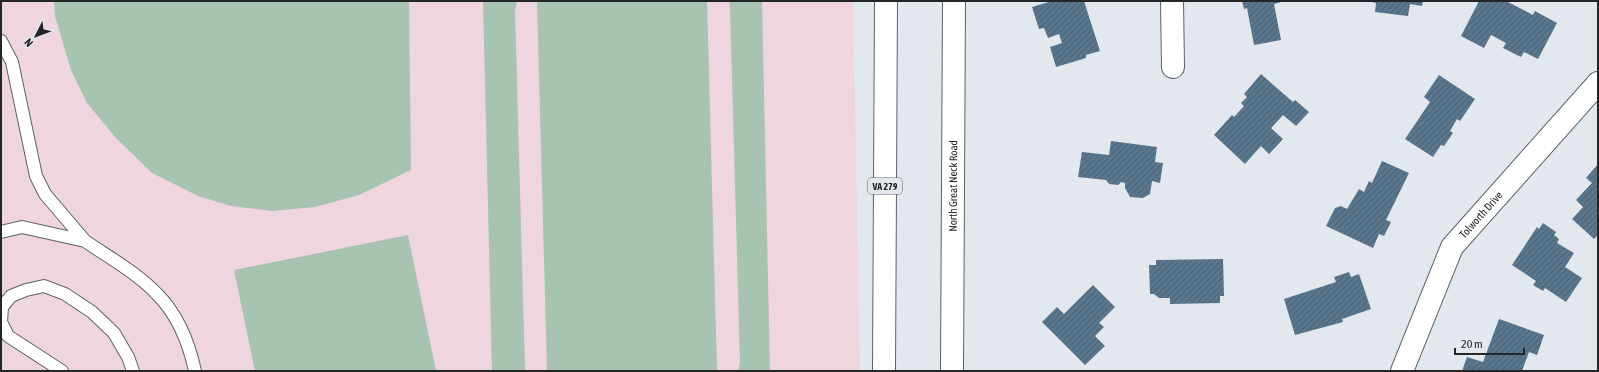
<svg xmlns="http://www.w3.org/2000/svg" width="1599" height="372" viewBox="0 0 1599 372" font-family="'Asap Condensed',sans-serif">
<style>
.education{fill:#eed5de}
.park{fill:#a8c3b2}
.building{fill:url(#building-hatch)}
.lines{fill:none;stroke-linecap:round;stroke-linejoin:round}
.service-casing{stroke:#5d6266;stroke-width:14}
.minor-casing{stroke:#5d6266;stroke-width:24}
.primary-casing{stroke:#5d6266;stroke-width:24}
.service{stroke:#fff;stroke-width:12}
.minor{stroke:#fff;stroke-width:22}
.primary{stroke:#fff;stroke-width:22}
.labels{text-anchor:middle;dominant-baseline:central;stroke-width:3.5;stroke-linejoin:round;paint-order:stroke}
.shield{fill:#e2e8ed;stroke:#5c6062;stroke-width:1}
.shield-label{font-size:10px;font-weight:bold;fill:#232527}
.street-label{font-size:11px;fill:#232527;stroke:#e2e8ed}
</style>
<defs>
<pattern id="building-hatch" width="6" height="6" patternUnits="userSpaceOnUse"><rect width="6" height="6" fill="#5a768d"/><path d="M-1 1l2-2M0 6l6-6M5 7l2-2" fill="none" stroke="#4a6173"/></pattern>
</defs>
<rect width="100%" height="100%" fill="#e2e8ed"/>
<!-- education -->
<path class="education" d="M1,1H853L860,371H1Z"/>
<!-- park -->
<path class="park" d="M54,1H409L411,170L359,195L315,207L272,211L231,206L198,196L152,173L116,138L87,103L71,70L55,16Z
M483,1H517L515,11L525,371H492Z
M537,1H707L717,371H547Z
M729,1H762L770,371H738L740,362L730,8Z
M408,235L436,371H255L234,270Z"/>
<!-- building -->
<path class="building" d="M1052,1H1084L1100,51L1086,55V58L1056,67L1050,47L1062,43L1059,34L1048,38L1044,28L1039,29L1032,7Z
M1242,1H1285L1274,4L1281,40L1254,45L1247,8L1244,9Z
M1367,1H1423L1422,6L1410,4L1408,16L1375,12L1376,3Z
M1479,1H1506L1533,15L1535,11L1557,23L1538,59L1524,52L1521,57L1503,48L1506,43L1491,35L1484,48L1461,36Z
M1261,74L1293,102L1295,100L1309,112L1296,126L1283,115L1271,128L1283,139L1269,154L1261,146L1245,164L1214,135L1232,115L1234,117L1244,106L1241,103L1247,97L1244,94Z
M1439,75L1475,99L1460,121L1457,119L1450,131L1453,133L1444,146L1441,145L1433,157L1405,139L1430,102L1424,97Z
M1111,141L1157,147L1155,162L1163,163L1160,183L1152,181L1150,194L1143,198L1130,197L1125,188V183L1121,182L1118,185L1109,184L1106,180L1078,177L1082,152L1109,155Z
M1382,161L1409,173L1386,220L1391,222L1384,236L1379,234L1373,248L1326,226L1335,208L1341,206L1347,209L1359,189L1364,192L1369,181L1372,183Z
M1598,164V235L1594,239L1572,219L1583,207L1576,200L1592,183L1586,178Z
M1543,223L1556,232L1554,235L1559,239L1557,243L1574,253L1565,267L1582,278L1566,302L1545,288L1543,291L1533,285L1536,281L1512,265L1537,227L1539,229Z
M1223,259L1224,296H1220V303L1170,304V298H1159L1154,294H1150L1149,265H1156V260Z
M1349,272L1351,277L1359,274L1371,309L1342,319L1343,322L1295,335L1284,299L1336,282L1334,277Z
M1093,285L1115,307L1099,323L1104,327L1095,336L1105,346L1085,365L1042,322L1057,307L1064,314Z
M1499,319L1544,335L1537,355L1529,352L1522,371H1462L1467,357L1483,362Z"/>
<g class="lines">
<defs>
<path id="service" d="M1,41L12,62L36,176L45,194L85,241L22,227L1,232
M85,241C110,258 137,273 157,294C178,315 189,343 195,371
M62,371L8,336L1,322L2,307L11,296L26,290L44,286L65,294L92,312L114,333L128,357L133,371"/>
<g id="minor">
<path d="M1172,1L1173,67"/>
<path id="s1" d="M1402,371L1452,247L1598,83"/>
</g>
<g id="primary">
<path d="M884,371L886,1"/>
<path id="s2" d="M952,371L954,1"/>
</g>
</defs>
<!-- service casing -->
<use href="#service" class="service-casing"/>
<!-- minor casing -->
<use href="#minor" class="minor-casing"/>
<!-- primary casing -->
<use href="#primary" class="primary-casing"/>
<!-- service -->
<use href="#service" class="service"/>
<!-- minor -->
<use href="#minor" class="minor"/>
<!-- primary -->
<use href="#primary" class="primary"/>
</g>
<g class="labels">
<!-- shield labels -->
<rect class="shield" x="868" y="178" width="34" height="16" rx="3"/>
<g class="shield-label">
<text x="885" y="186">VA 279</text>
</g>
<!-- street labels -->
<g class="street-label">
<text stroke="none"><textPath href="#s2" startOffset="185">North Great Neck Road</textPath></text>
<text stroke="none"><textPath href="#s1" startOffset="177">Tolworth Drive</textPath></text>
</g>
</g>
<!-- border -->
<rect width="1599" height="372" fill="none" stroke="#232527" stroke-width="4"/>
<!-- north arrow -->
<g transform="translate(36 36) rotate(228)" stroke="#e2e8ed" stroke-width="3" paint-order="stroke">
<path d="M0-3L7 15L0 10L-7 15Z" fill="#232527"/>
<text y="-6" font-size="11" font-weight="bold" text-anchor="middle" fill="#232527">N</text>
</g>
<!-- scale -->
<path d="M1455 348v6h69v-6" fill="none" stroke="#232527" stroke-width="2"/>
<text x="1461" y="348" font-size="12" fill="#232527" stroke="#e2e8ed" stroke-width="3" paint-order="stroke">20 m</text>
</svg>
